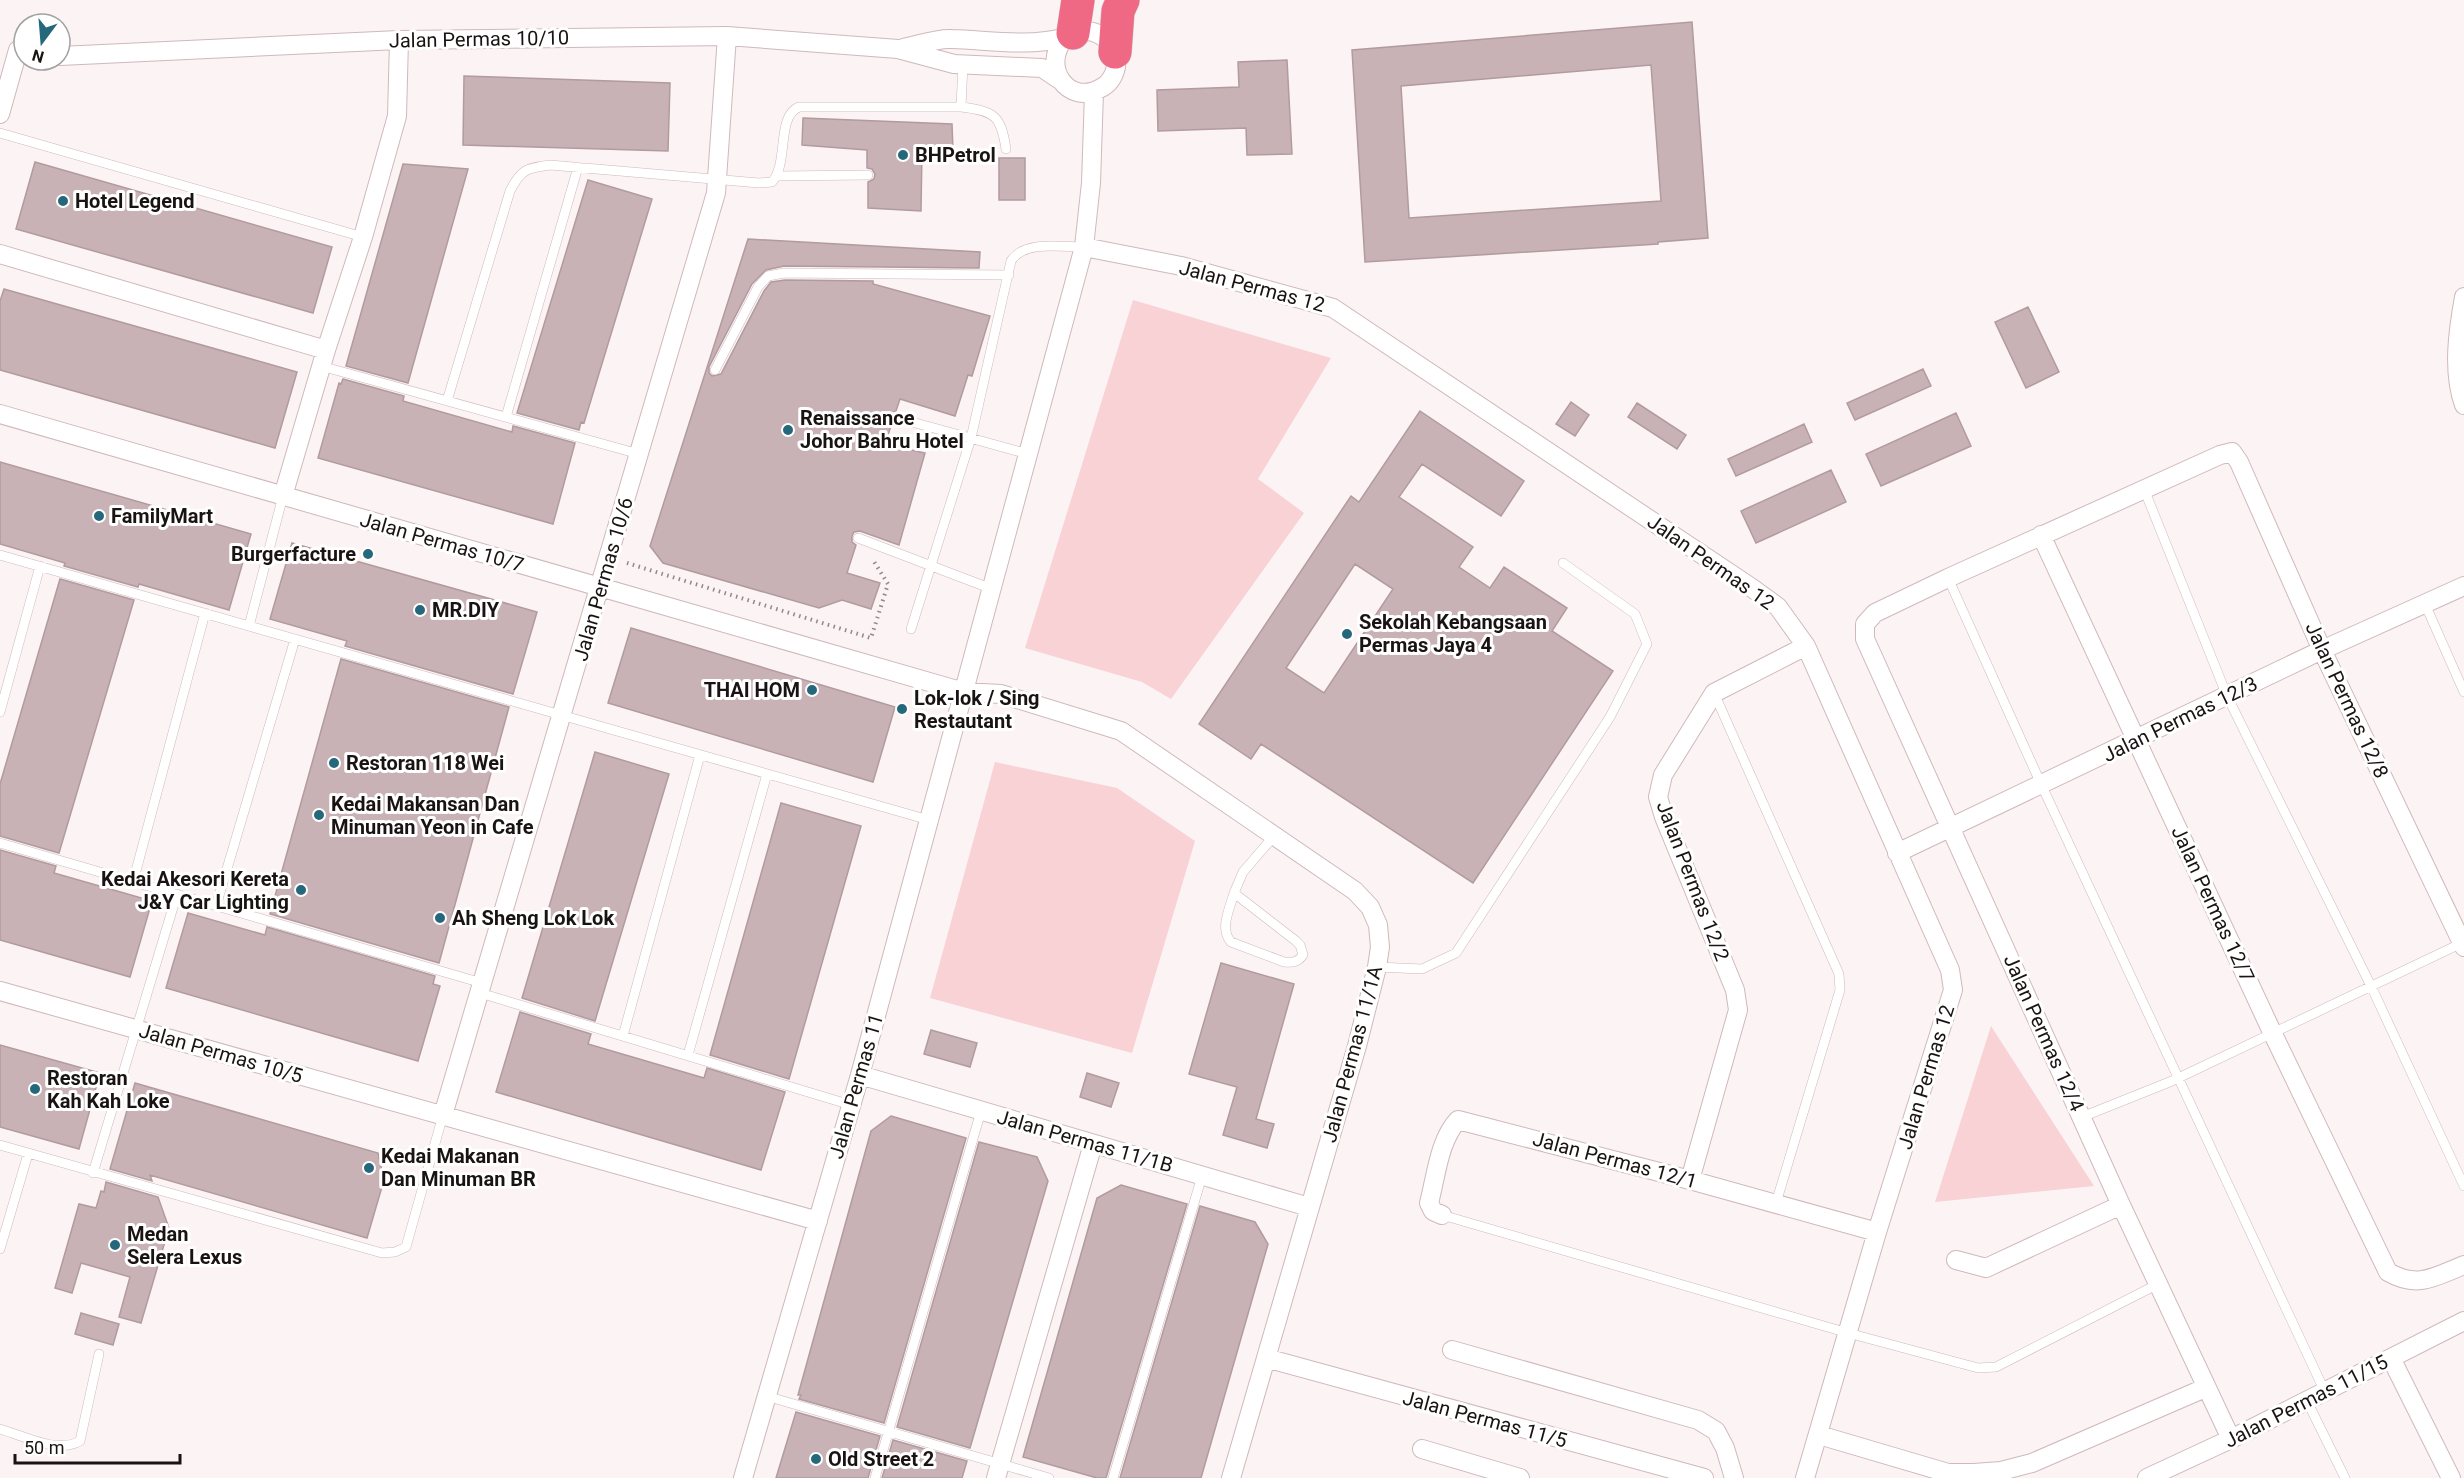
<svg xmlns="http://www.w3.org/2000/svg" width="2464" height="1478" viewBox="0 0 2464 1478" font-family="Roboto,sans-serif">
<style>
.green{fill:#f9d2d6}
.building{fill:#c8b2b5;stroke:#b19b9e;stroke-width:1.5;fill-rule:evenodd}
.lines{fill:none;stroke-linecap:round;stroke-linejoin:round}
.lane-casing{stroke:#cfb9bb;stroke-width:10}
.street-casing{stroke:#cfb9bb;stroke-width:20}
.highway-casing{stroke:#d1d0d0;stroke-width:34}
.path{stroke:#908889;stroke-width:4;stroke-dasharray:1.5 4.5;stroke-linecap:butt}
.lane{stroke:#fff;stroke-width:9}
.street{stroke:#fff;stroke-width:18}
.highway{stroke:#ef6984;stroke-width:33}
.poi-dot{fill:#25687b;stroke:#fff;stroke-width:2}
.labels{text-anchor:middle;dominant-baseline:central;stroke-width:6;stroke-linejoin:round;paint-order:stroke}
.street-label{font-size:20px;fill:#1a1313;stroke:#fff}
.poi-label{font-size:20px;font-weight:bold;fill:#1a1313;stroke:#fff;text-anchor:start}
</style>
<rect width="100%" height="100%" fill="#fcf3f4"/>
<!-- green -->
<path class="green" d="M1133,300L1331,358L1258,479L1304,513L1171,699L1142,682L1025,648Z
M995,762L1117,788L1195,841L1132,1053L930,998Z
M1991,1026L2094,1186L1935,1202Z"/>
<!-- building -->
<path class="building" d="M1692,22L1708,238L1658,242V244L1365,262L1352,50ZM1651,65L1661,201L1409,218L1401,86Z
M1287,60L1292,154L1247,155L1246,128L1158,131L1157,90L1239,87L1238,62Z
M464,76L670,83L668,151L463,145Z
M803,118L952,124L953,151L922,150L921,211L868,208V182L874,179L875,174L872,169L867,168V150L802,145Z
M999,158H1025V200H999Z
M35,162L332,247L313,313L16,229Z
M403,164L468,169L408,383L346,366Z
M588,180L652,199L584,423L581,422L579,430L517,413Z
M748,239L980,252L979,268L784,266L766,270L752,284L709,367V373L712,376L721,374L764,291L771,282L785,280L873,281V284L990,316L972,376L968,375L955,416L900,399L896,411L888,415V419L892,423L885,444L925,453L899,545L860,531L854,532L852,536V542L856,545L847,573L880,583L871,609L842,600L819,608L663,563L650,546Z
M4,289L297,372L275,448L0,370V301Z
M2028,307L2059,372L2026,388L1995,322Z
M1923,369L1931,386L1855,420L1847,403Z
M343,379L404,396L403,401L512,432L513,426L575,443L553,524L318,458L339,383L341,384Z
M1571,402L1589,415L1575,436L1556,424Z
M1637,403L1686,435L1677,449L1628,417Z
M1420,411L1524,481L1501,516L1422,464L1399,497L1473,547L1459,567L1490,588L1504,567L1567,608L1552,631L1613,671L1473,883L1261,744L1251,759L1199,724L1351,496L1359,502ZM1355,564L1393,589L1324,693L1286,668Z
M1956,413L1971,446L1881,486L1866,454Z
M1804,424L1812,442L1736,476L1728,459Z
M0,462L251,534L229,610L139,584L138,587L64,566L65,563L0,544Z
M1831,470L1846,502L1756,543L1741,511Z
M292,543L537,612L513,694L345,646L347,641L270,619Z
M60,579L134,600L59,853L0,836V784Z
M631,628L895,707L873,782L608,703Z
M341,659L509,707L439,963L270,914Z
M595,752L669,774L595,1021L522,998Z
M781,803L861,826L789,1079L710,1055Z
M0,850L56,866L54,873L152,901L130,977L0,940Z
M188,913L265,935L267,927L435,976L433,984L440,986L418,1061L166,988Z
M1221,963L1294,984L1256,1119L1274,1124L1267,1148L1223,1135L1237,1087L1189,1074Z
M520,1012L591,1034L588,1044L704,1078L707,1068L785,1092L761,1170L496,1092Z
M931,1030L977,1043L970,1067L924,1054Z
M0,1045L100,1073L79,1149L0,1127Z
M1087,1073L1119,1083L1111,1107L1080,1097Z
M135,1083L378,1153L384,1180L367,1238L150,1175L152,1181L110,1169Z
M891,1116L966,1138L884,1423L799,1399L801,1395H798L871,1131Z
M979,1142L1037,1157L1048,1181L970,1448L897,1427Z
M106,1182L158,1197L169,1228L141,1323L119,1317L130,1277L81,1263L72,1293L55,1288L79,1204L96,1208L101,1191L104,1192Z
M1121,1185L1187,1204L1106,1478H1097L1023,1457L1097,1198Z
M1200,1206L1255,1222L1268,1244L1201,1478H1120Z
M81,1313L119,1324L113,1345L75,1334Z
M796,1412L880,1436L868,1478H776Z
M893,1440L967,1461L962,1478H882Z"/>
<g class="lines">
<defs>
<path id="lane" d="M961,107C994,111 1001,115 1006,149
M0,133L363,237
M777,176L868,175
M321,366L639,454
M715,370L758,287L768,276L784,273L1009,275
M447,401L510,191C521,169 527,168 550,165L759,183L772,182C789,163 776,116 799,107H961L963,64
M506,417L578,167
M894,417L1028,454
M2144,489L2227,696L2371,986L2464,1186
M858,538L992,589
M0,555L929,820
M1948,578L2041,784L2325,1392
M2425,604L2464,692
M249,626L283,496
M911,629L971,438L1011,261C1024,240 1062,247 1084,247
M1714,693L1839,974L1840,990L1776,1203
M0,712L40,566
M0,843L482,983
M133,882L205,613
M1234,893C1230,908 1219,929 1231,942L1284,962C1293,963 1298,962 1303,955L1300,945L1296,941L1234,893L1243,872L1274,836
M216,906L295,639
M1377,967L1422,969L1456,953L1610,717L1647,644L1635,614L1563,563
M480,993L851,1105
M623,1036L700,755
M688,1055L767,774
M2082,1117L2172,1081L2462,943
M0,1145L382,1253L395,1252L406,1247L443,1115
M93,1173L177,894
M1442,1215L1848,1333L1978,1368L1996,1367L2158,1284
M0,1249L28,1154
M766,1396L1049,1478
M2307,1401L2345,1478
M0,1429C24,1436 57,1454 80,1441L99,1354
M875,1478L981,1111
M1113,1478L1202,1176"/>
<path id="street" d="M903,48C919,45 936,38 952,39C988,40 1028,47 1063,38C1073,36 1080,28 1093,32C1108,36 1118,51 1116,67C1114,76 1109,84 1101,88C1068,107 1040,66 1065,38
M60,56L399,40L727,36L898,49L954,64L1042,68L1060,80
M0,114L18,50
M1084,247L1181,266L1333,308L1752,588L1778,607L1806,646L1950,970L1953,990L1877,1232L1805,1478
M0,254L326,350
M2464,297C2458,330 2452,372 2464,405
M0,414L964,692L1001,694L1121,731L1355,891L1370,907L1378,925L1380,947L1377,967L1357,1046L1231,1478
M283,496L326,350L363,237L397,116L399,40
M2041,535L2272,1032L2388,1272C2418,1289 2434,1277 2464,1265
M1897,853L2322,650L2464,586
M0,991L818,1221
M860,1075L1309,1207
M443,1115L716,193L727,36
M1690,1180L1738,1010L1735,990L1664,817L1658,797L1663,775L1714,693L1806,646
M1442,1215L1433,1211L1429,1203C1436,1177 1439,1140 1458,1120L1690,1180L1877,1232
M1956,1260L1986,1268L2121,1205
M1452,1350L1698,1420L1716,1431L1725,1448L1734,1478
M1266,1358L1704,1478
M2391,1358L2451,1478
M1819,1435L1948,1473H1974L2001,1471L2032,1463L2205,1388
M2231,1439L2121,1205L1865,639V624L1875,613L1948,578L2220,455L2232,452L2239,462L2322,650L2464,947
M1422,1449L1520,1478
M743,1478L860,1075L1084,247L1091,183L1094,92
M996,1478L1093,1144
M2147,1478L2231,1439L2464,1321"/>
<path id="highway" d="M1073,33L1078,0
M1115,52L1118,11L1123,0"/>
</defs>
<!-- lane casing -->
<use href="#lane" class="lane-casing"/>
<!-- street casing -->
<use href="#street" class="street-casing"/>
<!-- highway casing -->
<use href="#highway" class="highway-casing"/>
<!-- path -->
<path class="path" d="M627,563L871,638L888,584L873,560"/>
<!-- lane -->
<use href="#lane" class="lane"/>
<!-- street -->
<use href="#street" class="street"/>
<!-- highway -->
<use href="#highway" class="highway"/>
</g>
<!-- markers -->
<g class="poi-dot">
<circle cx="903" cy="155" r="6"/>
<circle cx="63" cy="201" r="6"/>
<circle cx="788" cy="430" r="6"/>
<circle cx="99" cy="516" r="6"/>
<circle cx="368" cy="554" r="6"/>
<circle cx="420" cy="610" r="6"/>
<circle cx="1347" cy="634" r="6"/>
<circle cx="812" cy="690" r="6"/>
<circle cx="902" cy="709" r="6"/>
<circle cx="334" cy="763" r="6"/>
<circle cx="319" cy="815" r="6"/>
<circle cx="301" cy="890" r="6"/>
<circle cx="440" cy="918" r="6"/>
<circle cx="35" cy="1089" r="6"/>
<circle cx="369" cy="1168" r="6"/>
<circle cx="115" cy="1245" r="6"/>
<circle cx="816" cy="1459" r="6"/>
</g>
<g class="labels">
<!-- street labels -->
<g class="street-label">
<text transform="translate(479 39) rotate(-1)">Jalan Permas 10/10</text>
<text transform="translate(1252 286) rotate(15)">Jalan Permas 12</text>
<text transform="translate(442 542) rotate(16)">Jalan Permas 10/7</text>
<text transform="translate(1711 562) rotate(35)">Jalan Permas 12</text>
<text transform="translate(603 579) rotate(-74)">Jalan Permas 10/6</text>
<text transform="translate(2347 700) rotate(65)">Jalan Permas 12/8</text>
<text transform="translate(2180 719) rotate(-26)">Jalan Permas 12/3</text>
<text transform="translate(1693 881) rotate(69)">Jalan Permas 12/2</text>
<text transform="translate(2213 904) rotate(65)">Jalan Permas 12/7</text>
<text transform="translate(2044 1033) rotate(66)">Jalan Permas 12/4</text>
<text transform="translate(221 1053) rotate(16)">Jalan Permas 10/5</text>
<text transform="translate(1352 1054) rotate(-75)">Jalan Permas 11/1A</text>
<text transform="translate(1926 1077) rotate(-73)">Jalan Permas 12</text>
<text transform="translate(856 1086) rotate(-74)">Jalan Permas 11</text>
<text transform="translate(1085 1141) rotate(16)">Jalan Permas 11/1B</text>
<text transform="translate(1615 1160) rotate(15)">Jalan Permas 12/1</text>
<text transform="translate(2306 1401) rotate(-27)">Jalan Permas 11/15</text>
<text transform="translate(1485 1419) rotate(15)">Jalan Permas 11/5</text>
</g>
<!-- poi labels -->
<g class="poi-label">
<text x="915" y="155">BHPetrol</text>
<text x="75" y="201">Hotel Legend</text>
<text x="800" y="418">Renaissance<tspan x="800" dy="23">Johor Bahru Hotel</tspan></text>
<text x="111" y="516">FamilyMart</text>
<text x="356" y="554" text-anchor="end">Burgerfacture</text>
<text x="432" y="610">MR.DIY</text>
<text x="1359" y="622">Sekolah Kebangsaan<tspan x="1359" dy="23">Permas Jaya 4</tspan></text>
<text x="800" y="690" text-anchor="end">THAI HOM</text>
<text x="914" y="698">Lok-lok / Sing<tspan x="914" dy="23">Restautant</tspan></text>
<text x="346" y="763">Restoran 118 Wei</text>
<text x="331" y="804">Kedai Makansan Dan<tspan x="331" dy="23">Minuman Yeon in Cafe</tspan></text>
<text x="289" y="879" text-anchor="end">Kedai Akesori Kereta<tspan x="289" dy="23">J&amp;Y Car Lighting</tspan></text>
<text x="452" y="918">Ah Sheng Lok Lok</text>
<text x="47" y="1078">Restoran<tspan x="47" dy="23">Kah Kah Loke</tspan></text>
<text x="381" y="1156">Kedai Makanan<tspan x="381" dy="23">Dan Minuman BR</tspan></text>
<text x="127" y="1234">Medan<tspan x="127" dy="23">Selera Lexus</tspan></text>
<text x="828" y="1459">Old Street 2</text>
</g>
</g>
<!-- north arrow -->
<g transform="translate(42 42) rotate(196)"><circle r="28" fill="#ffffff" stroke="#a3a1a1" stroke-width="1.5"/>
<path d="M0-4.5L10 22L0 15L-10 22Z" fill="#25687b"/>
<text y="-9" font-size="16" font-weight="bold" text-anchor="middle" fill="#1a1313">N</text>
</g>
<!-- scale -->
<path d="M15 1454v9h165v-9" fill="none" stroke="#1a1313" stroke-width="3"/>
<text x="24" y="1454" font-size="18" fill="#1a1313" stroke="#ffffff" stroke-width="4.5" paint-order="stroke">50 m</text>
</svg>
